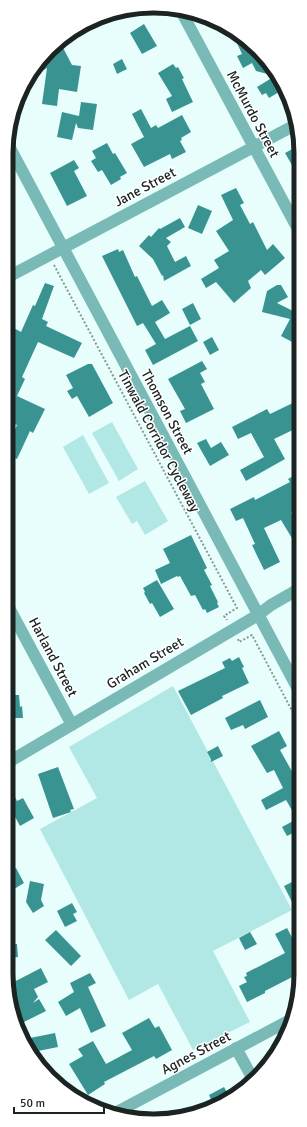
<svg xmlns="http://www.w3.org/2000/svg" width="307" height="1127" viewBox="0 0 307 1127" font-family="Signika,sans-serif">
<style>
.green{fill:#b1e7e4}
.building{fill:#399491}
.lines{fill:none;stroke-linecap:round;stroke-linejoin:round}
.path{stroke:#889896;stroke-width:2;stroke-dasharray:2 2;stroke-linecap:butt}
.minor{stroke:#79b9b6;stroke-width:12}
.labels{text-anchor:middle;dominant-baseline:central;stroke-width:3;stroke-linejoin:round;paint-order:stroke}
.street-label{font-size:14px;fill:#1b2323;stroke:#fff}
.rim{fill:none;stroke:#1b2323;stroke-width:5}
</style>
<rect width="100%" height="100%" fill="#e8fefc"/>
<!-- green -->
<path class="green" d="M112,422L138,469L119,481L92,433Z
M83,435L109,483L89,494L63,447Z
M145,481L168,521L145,535L137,521L132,524L116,497Z
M173,686L292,910L213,951L250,1022L193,1050L158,984L129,1000L40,829L97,798L69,747Z"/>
<!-- building -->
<path class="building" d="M144,24L157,46L142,54L130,33Z
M231,30L258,49L282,84H281L284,89L269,98L266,93L262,95L257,87L275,76L256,71L252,63L243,68L237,56L242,54Z
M60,42L72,65L81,66L77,92L59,89L57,106L42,104L47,68L28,79L31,72Z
M122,59L127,69L117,74L113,64Z
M173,64L176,68L178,67L184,78L182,79L193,102L172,112L166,99L172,96L158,73Z
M81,102L97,104L93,130L78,128L76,123L72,140L57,137L62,112L79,116Z
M141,109L151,128L156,125L158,128L182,115L191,132L181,138L182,140L180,141L186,152L172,159L170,154L144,167L131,144L144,137L132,114Z
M107,143L113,154L115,153L127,173L120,177L121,179L111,185L102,170L98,172L91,161L96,158L92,151Z
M300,145V163L293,167L285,153Z
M74,160L79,168L74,171L87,196L67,206L50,173Z
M236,188L244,203L240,205L250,224L253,222L267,250L273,244L285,258L265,275L261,270L248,281L251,288L234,303L216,282L206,288L201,279L219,268L214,260L229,251L216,231L233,220L221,195Z
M198,205L212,211L202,234L188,228Z
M180,218L185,227L166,238L171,242L167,246L175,262L186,256L191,266L164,281L163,275L162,276L153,259L139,246L149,235L151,237L159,228L160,229Z
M118,249L119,252L123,250L135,277L137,276L152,306L162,300L170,313L155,322L165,339L190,326L198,341L153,365L145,350L156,344L143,323L137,326L102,256Z
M45,283L54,286L42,319L48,322L46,326L82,343L74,358L38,342L22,377L25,379L17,396L45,409L33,433L30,431L17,459L8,455V444L17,425L8,421V358L15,344L8,340V336L12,327L21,332L33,305L35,306Z
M277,285H281L288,297L277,303L293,311L299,299V332L294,343L281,336L290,319L262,312L267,291Z
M193,303L201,319L190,325L182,309Z
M212,337L219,350L210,355L203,342Z
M202,361L207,369L200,373L205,382L201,384L214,409L186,423L180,411L185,409L168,379Z
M88,364H92L113,403L89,417L77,396L72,399L67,391L73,388L66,375Z
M299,400V427L274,439L285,459L246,481L240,470L264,457L251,433L238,439L232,427L267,409L270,414Z
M206,439L211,448L221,442L229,455L210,466L197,443Z
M299,473V500L295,491L292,493L299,509L291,513L299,526V550L281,520L264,528L280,562L264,570L252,545L255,544L243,518L236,521L230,509L254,497L255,500L290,482L288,479Z
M191,535L207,568L204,570L212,585L210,586L218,602L217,603L219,607L207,613L205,609L203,610L195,595L191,596L180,576L178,577L177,576L161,584L155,570L170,563L163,549Z
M157,580L174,609L160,617L152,603L150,604L144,593L145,592L143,588Z
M239,657L244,667L242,668L249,683L222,696L223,698L191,715L178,691L225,668L222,662L230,658L232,661Z
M7,695H19L20,707L22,706L23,718H7Z
M260,700L268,717L245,729L243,725L231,730L225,718Z
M279,731L287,746L280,750L299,784V830L287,836L282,827L297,819L286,800L266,810L261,800L283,788L274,770L267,773L251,746Z
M218,746L223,756L211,762V759L207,752Z
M58,767L74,809L70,810L71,812L53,818L38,774Z
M7,781L17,801L23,798L34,818L20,826L7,802Z
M16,868L24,883L6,894V874Z
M298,879V914L284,886Z
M30,881L44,884L41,900L44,906L33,913L26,902Z
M72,903L77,912L73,914L77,921L65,927L57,911Z
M287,928L298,949V974L265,991V993L247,1002L239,986L247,982L244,977L247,976L246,973L285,953L275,934Z
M56,930L81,956L71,966L45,940Z
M250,932L257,944L245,950L239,938Z
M6,944H17L18,957L6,958Z
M41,968L48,982L34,989L38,997L33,1003L39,999L46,1011L16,1026L8,985Z
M90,973L96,983L88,987L106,1026L91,1033L80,1008L66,1016L58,1002L74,992L70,983Z
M149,1018L155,1028L159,1026L172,1050L156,1059L154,1056L104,1082L105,1084L88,1095L69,1064L83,1056L78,1049L93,1041L106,1064L132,1050L122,1033Z
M55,1033L58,1047L33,1052L30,1038Z
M224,1087L230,1098L214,1106L209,1095Z"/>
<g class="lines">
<!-- path -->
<path class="path" d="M54,265L237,608L224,616L227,620
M238,639L239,642L252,635L299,724"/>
<!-- minor -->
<path class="minor" d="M180,9L300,233
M9,146L299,691
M8,277L297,124
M7,604L72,725
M7,763L258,615L271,605L299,589
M236,1048L253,1079
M115,1113L292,1019"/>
</g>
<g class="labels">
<!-- street labels -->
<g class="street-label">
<text transform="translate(253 114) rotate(62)">McMurdo Street</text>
<text transform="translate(145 187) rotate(-28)">Jane Street</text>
<text transform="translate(167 412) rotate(62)">Thomson Street</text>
<text transform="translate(159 441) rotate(62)">Tinwald Corridor Cycleway</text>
<text transform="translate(53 657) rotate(62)">Harland Street</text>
<text transform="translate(145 663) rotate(-31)">Graham Street</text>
<text transform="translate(196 1053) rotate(-28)">Agnes Street</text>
</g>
</g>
<!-- crop -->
<path d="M0 0H307V1127H0ZM153 13H154A140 140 0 0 1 294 153V974A140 140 0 0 1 154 1114H153A140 140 0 0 1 13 974V153A140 140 0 0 1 153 13Z" fill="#fff" fill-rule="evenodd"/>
<path class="rim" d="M153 13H154A140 140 0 0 1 294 153V974A140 140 0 0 1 154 1114H153A140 140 0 0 1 13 974V153A140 140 0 0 1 153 13Z"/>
<!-- scale -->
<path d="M14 1107v6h90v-6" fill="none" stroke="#1b2323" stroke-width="2"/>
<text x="20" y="1107" font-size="12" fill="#1b2323" stroke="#ffffff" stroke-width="3" paint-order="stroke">50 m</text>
</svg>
